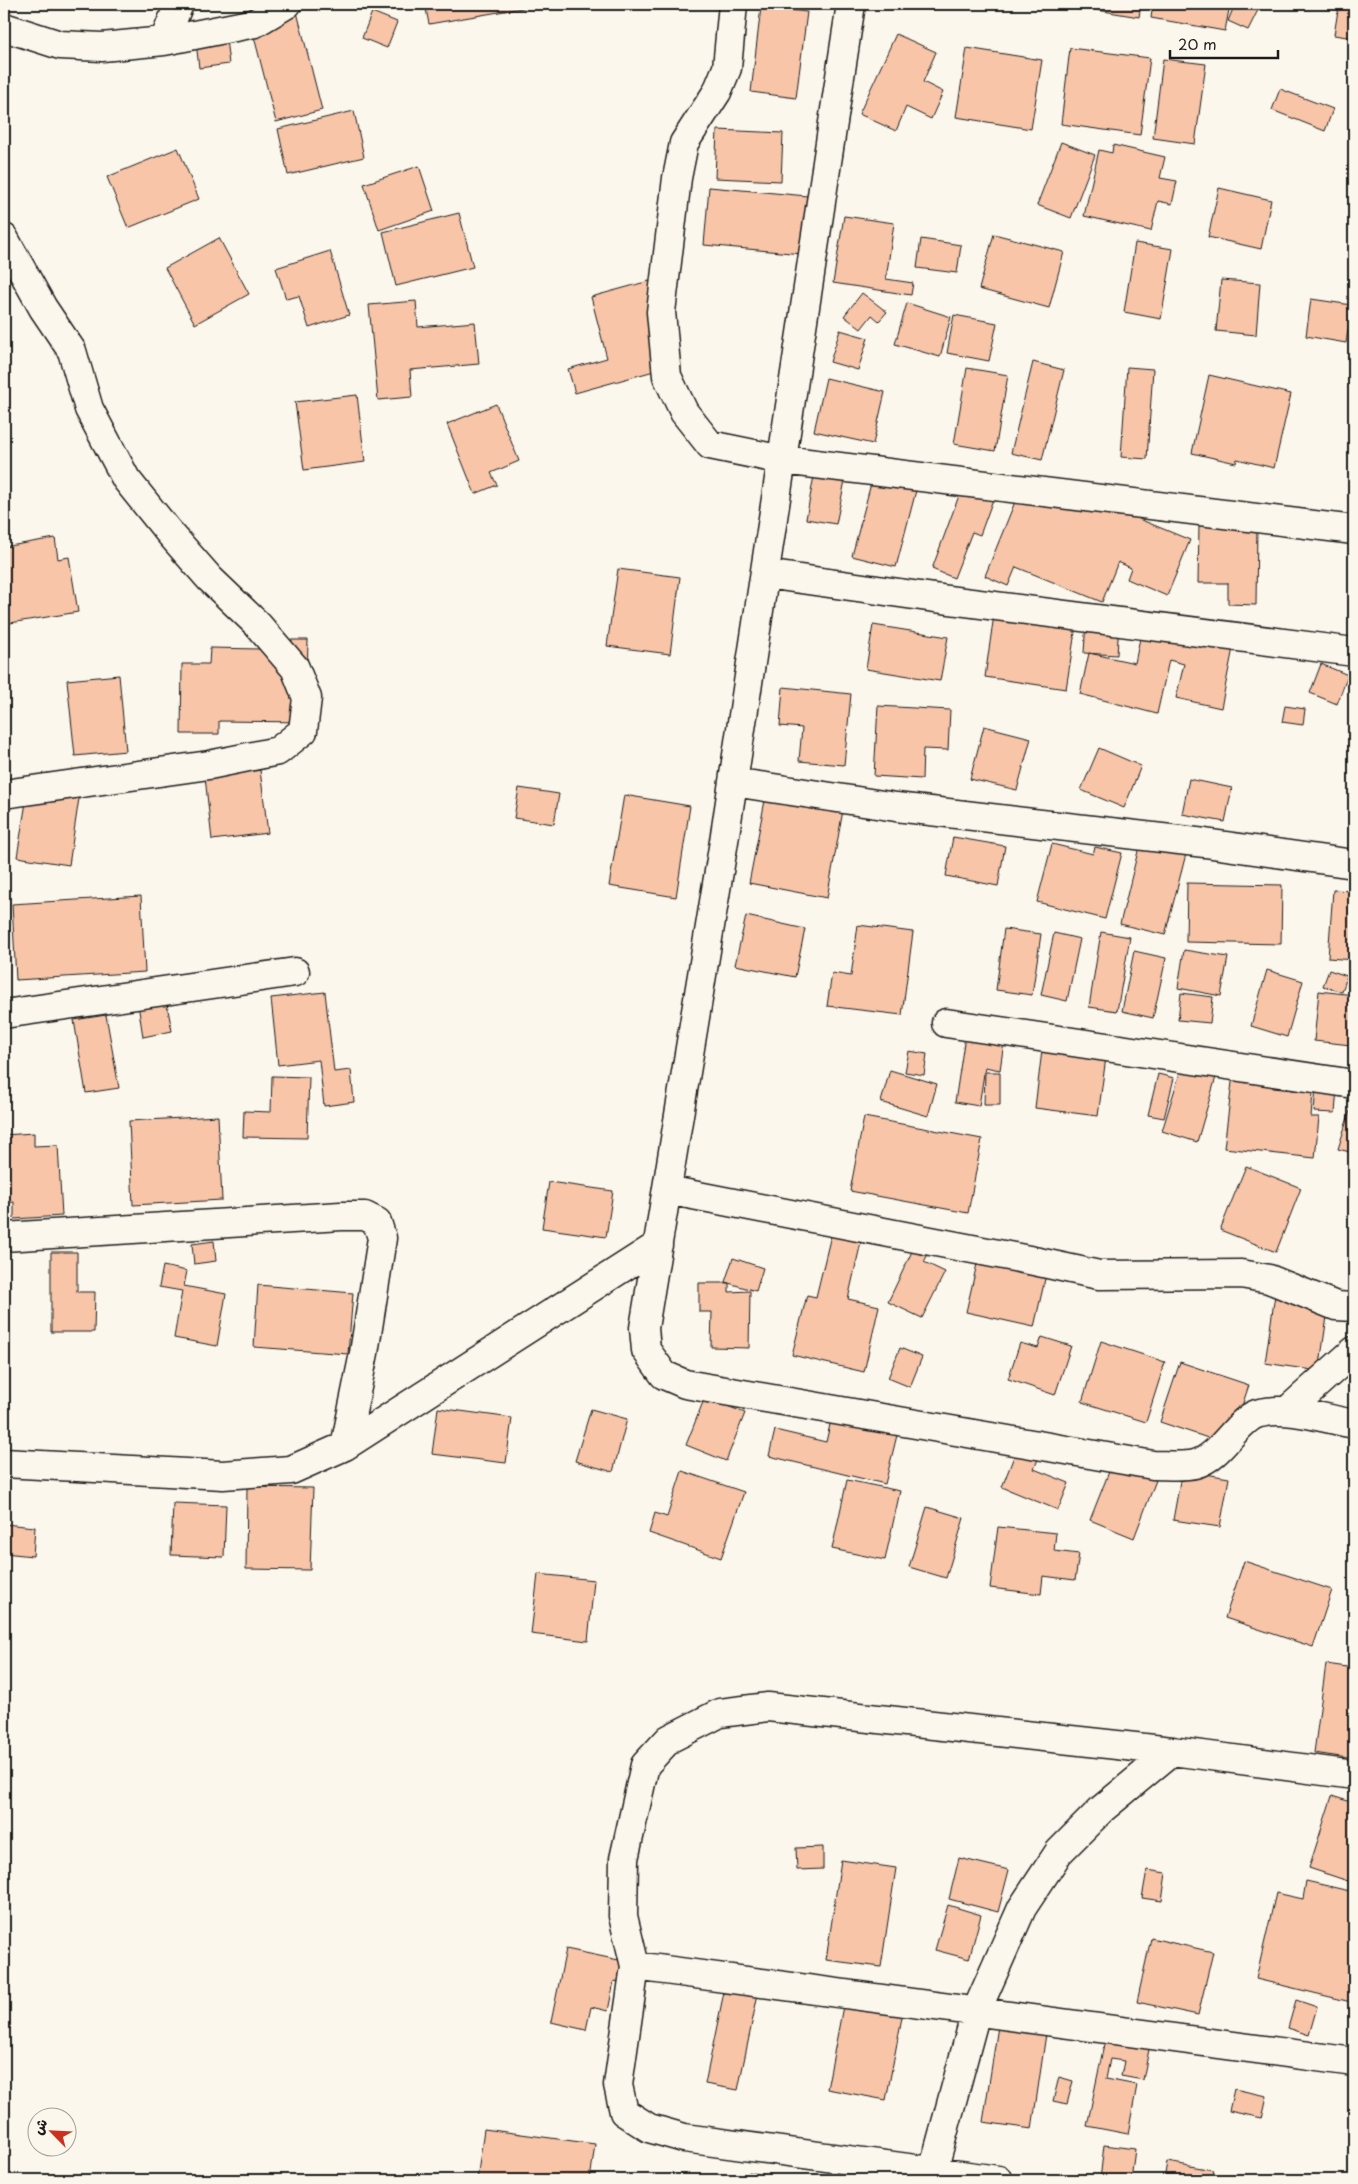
<svg xmlns="http://www.w3.org/2000/svg" width="1358" height="2184" viewBox="0 0 1358 2184" font-family="'Playpen Sans','Playpen Sans Arabic',sans-serif">
<style>
.building{fill:#f8c5a8;stroke:#1c1c1c}
.lines{fill:none;stroke-linecap:round;stroke-linejoin:round}
.minor-casing{stroke:#1c1c1c;stroke-width:31}
.minor{stroke:#fbf7ec;stroke-width:28}
</style>
<rect width="100%" height="100%" fill="#fbf7ec"/>
<filter id="ink" filterUnits="userSpaceOnUse"><feTurbulence type="fractalNoise" baseFrequency=".02" numOctaves="2"/><feDisplacementMap in="SourceGraphic" scale="10" xChannelSelector="R" yChannelSelector="G"/><feConvolveMatrix kernelMatrix="1 2 1 2 8 2 1 2 1" color-interpolation-filters="sRGB"/></filter>
<g filter="url(#ink)">
<!-- building -->
<path class="building" d="M425,4H528V7L429,24Z
M1073,4H1141L1139,17L1073,6Z
M1153,4H1230L1225,31L1151,18Z
M1235,4H1261L1248,30L1228,21Z
M1339,4H1354V38L1334,35Z
M761,7L807,12L796,98L751,92Z
M297,12L322,110L276,122L251,25Z
M372,12L397,22L387,48L362,38Z
M896,34L936,52L923,82L943,92L931,119L906,107L896,131L859,114Z
M226,39L229,64L199,68L196,42Z
M967,48L1042,60L1031,129L956,117Z
M1070,48L1150,58L1140,135L1061,124Z
M1163,59L1206,64L1195,144L1153,138Z
M1280,89L1333,109L1325,131L1272,110Z
M354,111L364,157L288,175L278,129Z
M1352,115H1354V144L1349,143Z
M717,130L783,133L781,181L715,178Z
M1061,142L1095,155L1071,218L1037,205Z
M1113,145L1165,157L1160,178L1177,181L1172,204L1158,201L1151,231L1084,216L1099,150L1112,153Z
M178,148L199,199L128,228L107,177Z
M419,166L434,211L379,230L364,184Z
M709,187L807,196L802,254L704,245Z
M1219,188L1271,200L1261,249L1208,237Z
M459,213L473,267L396,286L383,232Z
M844,216L894,223L886,279L913,283L911,295L833,283Z
M994,234L1064,252L1049,308L979,289Z
M219,238L249,294L195,324L165,268Z
M921,239L961,245L957,273L917,268Z
M1135,243L1173,249L1161,319L1124,312Z
M330,251L349,315L309,328L299,296L286,299L276,268Z
M1221,280L1260,283L1256,335L1216,331Z
M649,281L672,366L575,393L568,369L607,358L591,297Z
M862,293L887,312L879,321L872,315L861,329L844,316Z
M1311,299L1352,305L1346,343L1306,336Z
M416,301L418,327L475,322L479,364L410,370L412,397L378,400L369,305Z
M907,303L951,317L940,357L895,344Z
M954,315L997,323L989,361L947,353Z
M840,330L868,338L858,370L830,362Z
M1033,362L1064,370L1042,460L1011,453Z
M1127,367L1153,369L1147,459L1121,457Z
M967,368L1008,375L995,451L954,444Z
M1209,375L1291,394L1274,468L1237,459L1236,463L1192,453Z
M826,378L885,392L873,444L814,431Z
M357,395L365,462L304,470L295,402Z
M496,404L519,461L491,473L497,485L475,494L447,424Z
M816,465L847,471L836,524L806,519Z
M874,472L918,483L896,567L852,556Z
M964,482L995,494L980,535L972,532L954,578L932,569Z
M1023,482L1144,507L1139,519L1190,540L1167,596L1127,579L1131,568L1118,562L1102,602L1016,567L1008,586L985,576Z
M1199,525L1257,526L1256,605L1228,604V583H1198Z
M55,538L58,559L69,557L78,612L4,624V547Z
M618,569L680,577L670,654L607,646Z
M996,601L1078,613L1066,689L985,677Z
M1086,620L1119,622L1117,655L1084,653Z
M1143,623L1233,648L1221,708L1176,698L1184,664L1169,660L1157,714L1080,694L1089,653L1135,663Z
M873,625L948,637L940,681L866,669Z
M259,640H308L306,722L219,721V734H181L182,664H209L210,648L259,649Z
M1321,664L1348,675L1337,704L1310,693Z
M119,675L126,751L75,756L67,680Z
M783,687L851,694L844,765L799,761L802,728L780,726Z
M878,706L950,710L948,750L923,749L922,779L874,776Z
M1285,706L1305,709L1303,725L1282,722Z
M984,726L1031,738L1017,790L970,779Z
M1099,748L1141,766L1124,808L1081,790Z
M260,770L268,833L212,840L205,777Z
M1189,779L1232,788L1225,822L1182,814Z
M519,788L559,794L554,824L514,818Z
M28,790L79,798L69,865L17,857Z
M767,790L844,805L827,898L749,883Z
M624,795L690,806L676,897L609,886Z
M953,837L1005,846L998,886L946,876Z
M1141,839L1187,850L1165,935L1120,924Z
M1052,844L1093,854L1095,847L1122,853L1105,919L1037,902Z
M1187,883L1282,885L1281,944L1186,942Z
M1333,890L1354,891V960L1328,958Z
M141,896L145,972L16,980L12,904Z
M4,900H8L9,950H4Z
M746,916L805,929L795,977L735,965Z
M858,925L913,932L902,1015L827,1006L832,973L851,976Z
M1004,929L1041,934L1032,995L996,990Z
M1101,932L1130,937L1117,1011L1089,1007Z
M1054,933L1080,939L1067,1001L1041,995Z
M1184,950L1228,957L1221,996L1178,988Z
M1134,951L1166,958L1153,1018L1122,1011Z
M1267,970L1303,981L1287,1037L1251,1026Z
M1329,970L1347,976L1342,992L1323,986Z
M1319,991L1354,995L1351,1045L1314,1041Z
M325,992L334,1072L351,1070L354,1102L324,1106L319,1060L278,1065L271,998Z
M1181,993L1213,997L1210,1023L1178,1020Z
M166,999L172,1031L143,1037L138,1004Z
M106,1015L119,1088L86,1093L74,1020Z
M965,1036L1004,1042L1000,1070L985,1067L979,1106L955,1102Z
M1043,1042L1107,1050L1098,1116L1035,1108Z
M909,1051L927,1054L924,1075L905,1072Z
M1182,1066L1216,1077L1197,1142L1162,1131Z
M890,1070L937,1084L928,1116L881,1102Z
M985,1072H1000V1105H984Z
M1158,1074L1174,1078L1164,1118L1148,1115Z
M1233,1074L1274,1079L1273,1088L1313,1092L1311,1117H1319L1315,1158L1224,1148Z
M272,1076L309,1077L307,1138L243,1137L244,1111L271,1112Z
M1316,1086L1337,1088L1335,1113L1314,1112Z
M1354,1098V1153L1338,1149Z
M218,1116L222,1200L133,1205L129,1121Z
M864,1117L982,1139L968,1213L850,1191Z
M34,1133V1146L58,1145L62,1216L14,1219V1202L4,1203V1135Z
M1246,1166L1301,1188L1276,1252L1220,1230Z
M549,1182L613,1191L606,1237L542,1228Z
M831,1235L861,1242L848,1299L879,1306L864,1372L792,1355L807,1295L816,1297Z
M214,1241L216,1261L194,1264L192,1244Z
M917,1241L931,1248L924,1262L945,1272L922,1318L888,1302Z
M982,1242L1050,1257L1034,1327L966,1312Z
M51,1252H77V1292H95L94,1332H51Z
M733,1258L763,1268L756,1291L725,1282Z
M163,1266L187,1271L184,1286L226,1294L217,1346L174,1338L182,1291L159,1287Z
M1277,1281L1331,1289L1319,1371L1265,1363Z
M699,1283H729V1292L750,1291L749,1348L711,1347L712,1312H699Z
M258,1285L353,1293L348,1354L254,1347Z
M1042,1337L1071,1346L1055,1395L1008,1379L1020,1343L1038,1348Z
M1101,1341L1165,1362L1146,1422L1082,1402Z
M900,1348L922,1357L910,1387L888,1378Z
M1180,1362L1249,1385L1229,1445L1160,1422Z
M705,1397L745,1413L726,1461L686,1445Z
M438,1408L512,1418L506,1463L432,1454Z
M591,1409L627,1419L613,1472L575,1461Z
M832,1416L898,1431L885,1484L769,1456L775,1430L826,1442Z
M1020,1441L1042,1450L1034,1469L1069,1483L1058,1510L1002,1487Z
M1118,1449L1161,1467L1134,1538L1090,1520Z
M1182,1470L1229,1478L1220,1527L1173,1520Z
M682,1471L744,1492L721,1558L649,1533L655,1513L667,1517Z
M847,1480L900,1491L885,1560L832,1549Z
M247,1487L313,1488L310,1570L246,1569Z
M173,1503L226,1505L224,1557L171,1555Z
M927,1507L964,1518L946,1578L909,1567Z
M4,1524L35,1527L33,1556L4,1553Z
M998,1527L1056,1533L1054,1551L1079,1554L1075,1580L1043,1576L1041,1594L990,1588Z
M1244,1561L1332,1590L1313,1647L1225,1618Z
M538,1574L594,1580L588,1641L531,1634Z
M1326,1664L1354,1668V1759L1314,1753Z
M1332,1796L1354,1803V1883L1309,1868Z
M823,1847V1869L797,1870L796,1848Z
M959,1858L1009,1870L998,1912L949,1899Z
M841,1860L896,1868L881,1967L826,1960Z
M1147,1870L1166,1873L1162,1901L1142,1898Z
M1306,1881L1354,1892V1989L1351,2002L1256,1979L1276,1893L1303,1899Z
M948,1905L981,1915L969,1959L935,1950Z
M1151,1938L1213,1952L1198,2015L1137,2002Z
M566,1949L633,1963L628,1984L614,1981L608,2011L591,2007L586,2030L551,2022Z
M726,1982L759,1989L738,2090L705,2084Z
M1296,2000L1317,2007L1309,2035L1288,2028Z
M844,2001L903,2012L886,2100L827,2089Z
M999,2020L1047,2027L1032,2129L983,2122Z
M1108,2026L1152,2034L1143,2080L1121,2076L1124,2061L1110,2059L1106,2079L1137,2085L1128,2134L1087,2126Z
M1059,2077L1073,2081L1067,2104L1053,2101Z
M1234,2089L1267,2096L1262,2118L1229,2111Z
M484,2129L595,2144L590,2180H477Z
M1104,2145L1135,2149L1131,2180H1100Z
M1167,2162L1213,2170L1211,2180H1164Z
M749,2172L778,2179L777,2180H746Z"/>
<g class="lines">
<defs>
<path id="minor" d="M733,4L727,68L717,92L684,143L677,178L661,312L667,376L684,412L710,445L783,460L1354,530
M851,4L724,841L644,1328L646,1350L664,1375L685,1384L1153,1465C1166,1465 1183,1467 1195,1464C1222,1457 1238,1417 1260,1413C1290,1406 1325,1419 1354,1424
M4,27L60,45L102,47L164,41L255,23L287,4
M164,41L179,4
M4,238L43,308L72,351L89,409L126,479L167,530L210,579L257,624L295,668L307,698L303,731L278,751L209,765L4,794
M765,574L949,600L1354,652
M733,782L896,807L1205,843L1354,864
M4,1014L295,972
M946,1023L1354,1084
M667,1190L1034,1261L1099,1275L1241,1274L1269,1279L1336,1306L1354,1307
M4,1237L341,1216H365L377,1222L382,1238L364,1353L345,1446
M1287,1411L1354,1351
M4,1463L223,1475L291,1470L345,1446L658,1245
M635,1966L623,1916L624,1859L645,1765L669,1739L720,1713L768,1707L1172,1751
M933,2171L976,2012L1022,1908L1059,1852L1102,1809L1172,1751L1354,1775
M998,2180L684,2138L649,2128L624,2112L618,2085L635,1966L1354,2062"/>
</defs>
<!-- minor casing -->
<use href="#minor" class="minor-casing"/>
<!-- minor -->
<use href="#minor" class="minor"/>
</g>
</g>
<!-- margin -->
<rect width="1358" height="2184" fill="none" stroke="#fbf7ec" stroke-width="20"/>
<rect x="10" y="10" width="1338" height="2164" fill="none" stroke="#1c1c1c" stroke-width="2" filter="url(#ink)"/>
<!-- north arrow -->
<g transform="translate(52 2132) rotate(294)"><circle r="24" fill="#fbf7ec" stroke="#a29f99"/>
<path d="M0-4L9 19L0 12L-9 19Z" fill="#c8321e"/>
<text y="-8" font-size="14" font-weight="bold" text-anchor="middle" fill="#1c1c1c">ش</text>
</g>
<!-- scale -->
<path d="M1170 50v8h108v-8" fill="none" stroke="#1c1c1c" stroke-width="2.5"/>
<text x="1178" y="50" font-size="15" fill="#1c1c1c" stroke="#fbf7ec" stroke-width="4" paint-order="stroke">20 m</text>
</svg>
